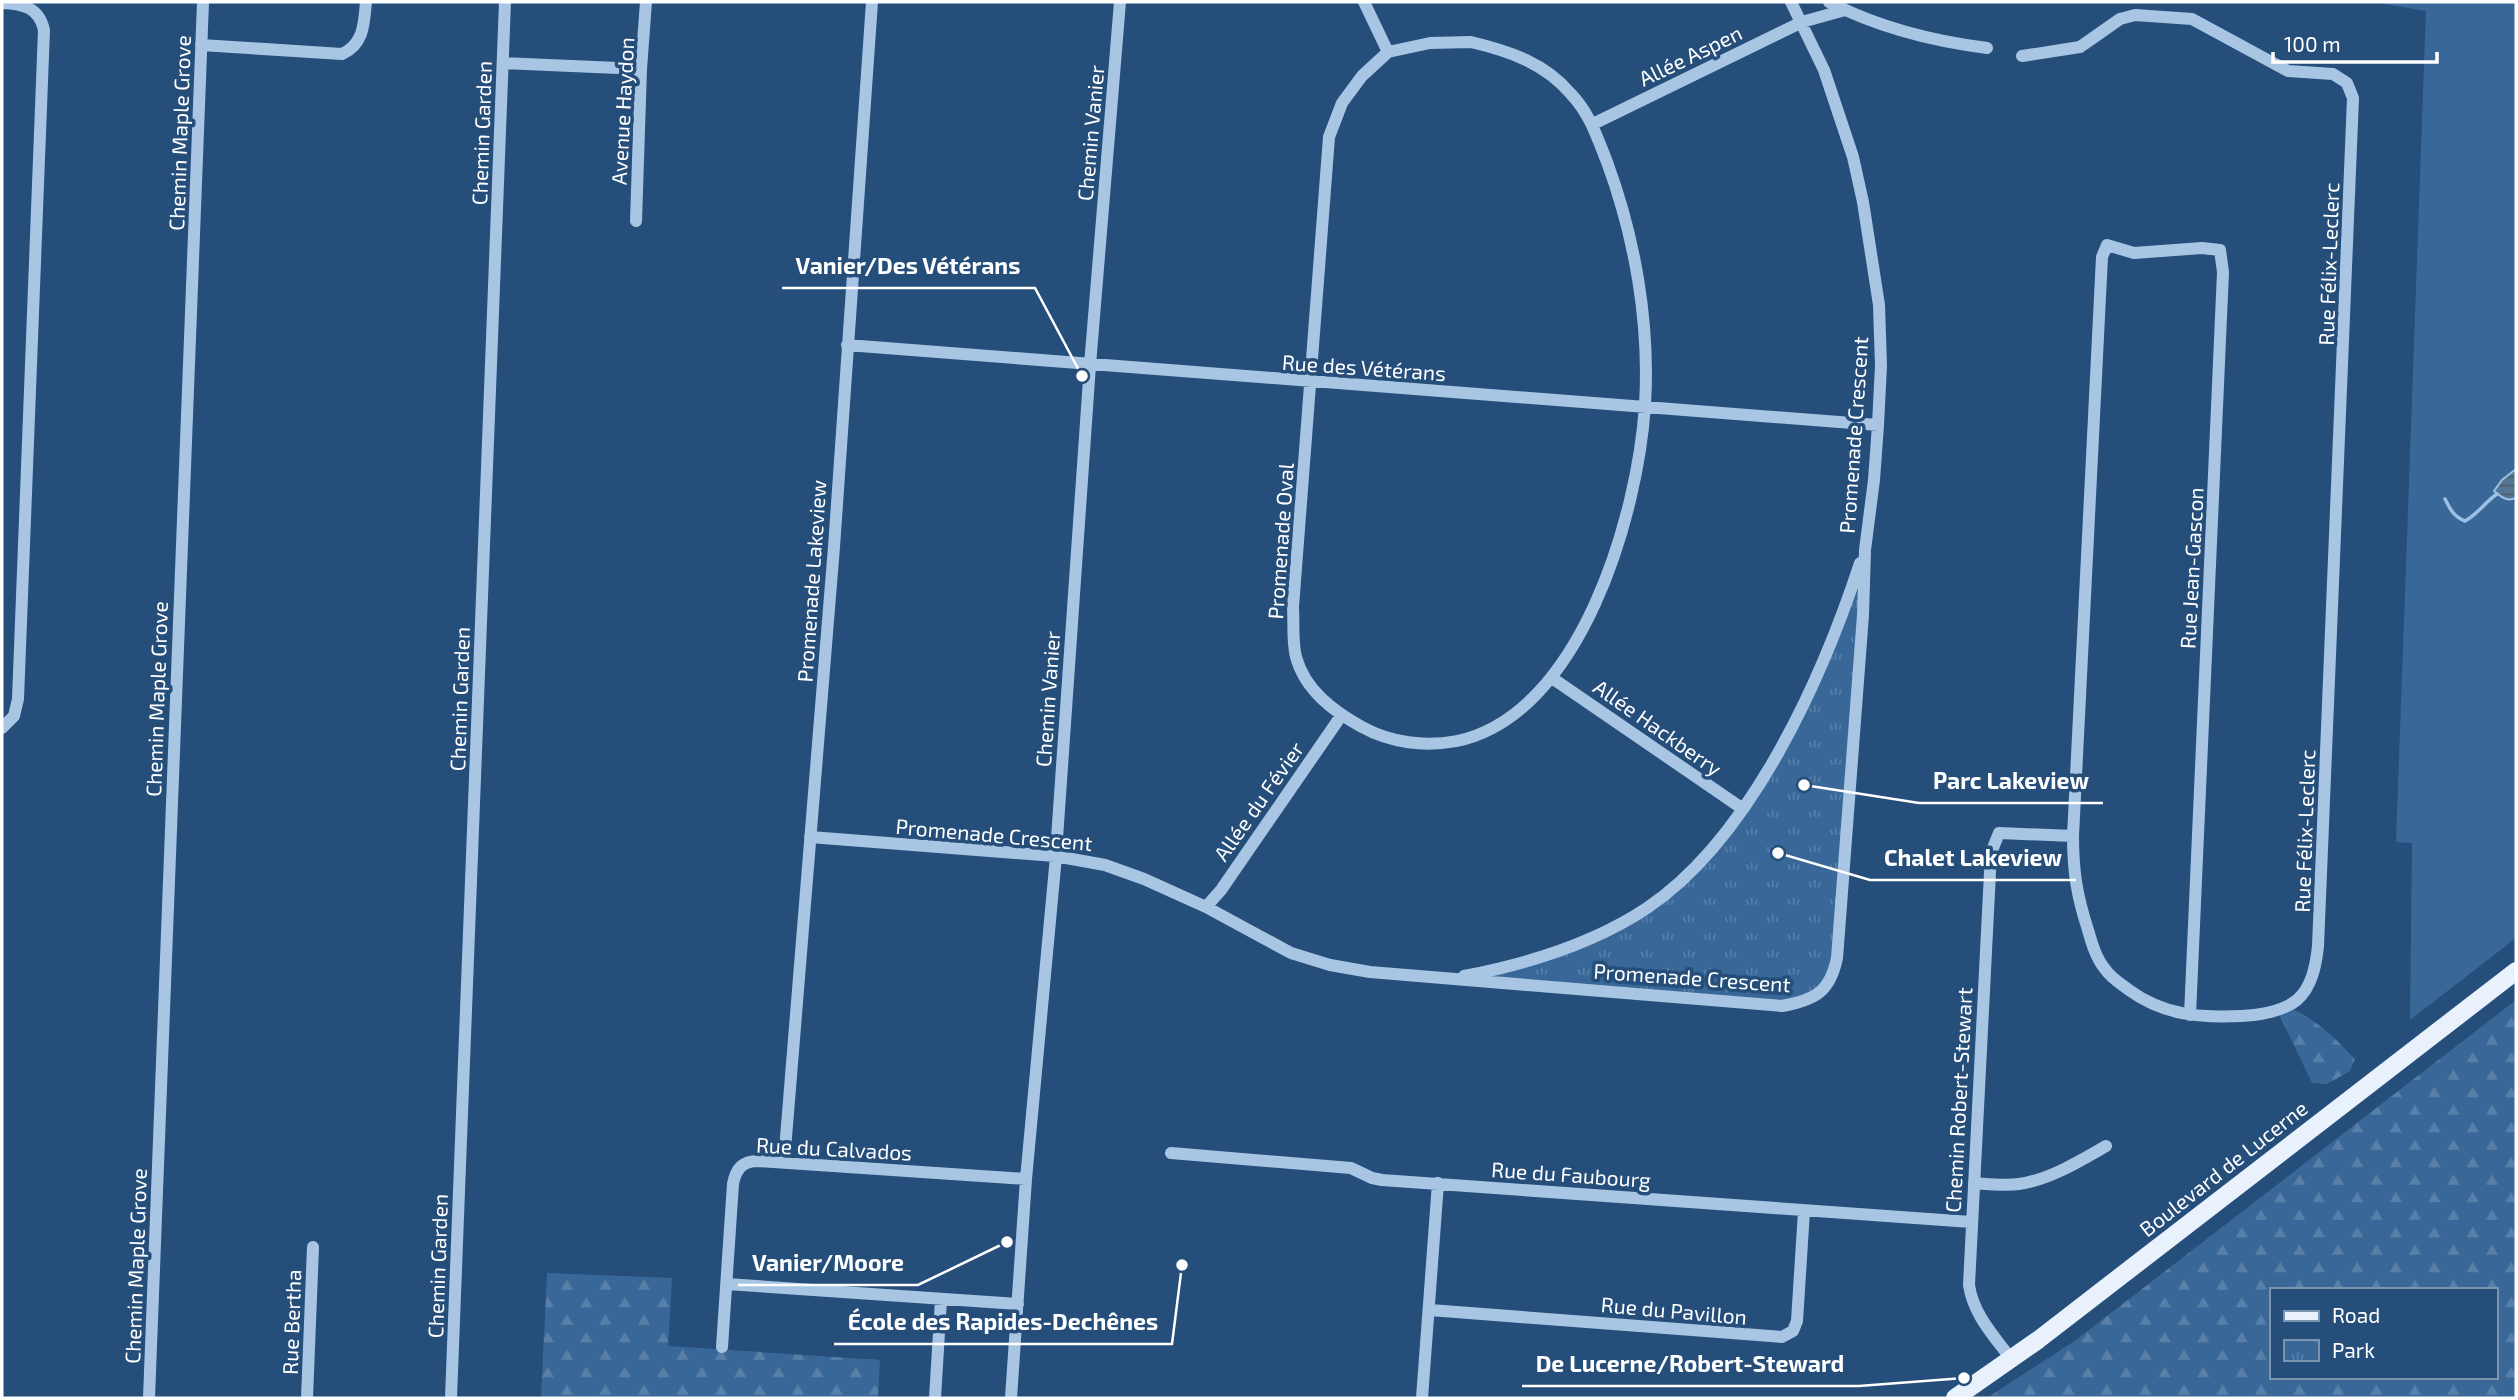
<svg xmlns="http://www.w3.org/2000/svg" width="2518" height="1400" viewBox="0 0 2518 1400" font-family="'Exo 2',sans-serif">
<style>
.grass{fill:#396898}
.forest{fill:url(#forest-firs);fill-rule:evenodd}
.park{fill:url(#park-tufts)}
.water{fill:url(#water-rules);stroke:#9dc1e5;stroke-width:2}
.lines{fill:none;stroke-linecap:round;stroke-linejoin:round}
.stream{stroke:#9dc1e5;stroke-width:3.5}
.minor{stroke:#a8c6e4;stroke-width:12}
.major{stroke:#e8f1fc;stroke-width:18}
.labels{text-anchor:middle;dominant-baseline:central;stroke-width:7;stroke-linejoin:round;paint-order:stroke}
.street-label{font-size:21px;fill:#fff;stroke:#254e7a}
.leader{fill:none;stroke:#fff;stroke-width:2.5}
.callout-dot{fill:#fff;stroke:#254e7a;stroke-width:2.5}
.callout-label{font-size:23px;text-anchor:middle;font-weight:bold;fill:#fff;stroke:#254e7a;stroke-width:7;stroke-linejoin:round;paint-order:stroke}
</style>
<defs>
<pattern id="forest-firs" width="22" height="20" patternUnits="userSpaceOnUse" patternTransform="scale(1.75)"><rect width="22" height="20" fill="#396898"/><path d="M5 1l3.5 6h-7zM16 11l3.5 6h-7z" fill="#577fa7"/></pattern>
<pattern id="park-tufts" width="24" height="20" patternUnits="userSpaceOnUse" patternTransform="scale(1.75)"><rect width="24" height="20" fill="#396898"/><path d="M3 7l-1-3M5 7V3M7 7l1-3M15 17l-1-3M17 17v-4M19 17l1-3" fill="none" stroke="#577fa7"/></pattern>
<pattern id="water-rules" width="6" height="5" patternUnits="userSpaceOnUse" patternTransform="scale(1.75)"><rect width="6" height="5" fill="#557494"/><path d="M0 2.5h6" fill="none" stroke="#505e6c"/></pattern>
</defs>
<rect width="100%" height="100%" fill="#254e7a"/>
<!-- grass -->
<path class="grass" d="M2372,2H2516V938L2410,1020L2412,843L2396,842L2426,11Z"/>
<!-- forest -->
<path class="forest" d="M2516,1000V1398H1987L2076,1340ZM2271,1290H2495V1377H2271Z
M2285,1006C2313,1016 2335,1038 2355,1059L2350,1071L2327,1084L2312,1083L2277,1010Z
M547,1273L672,1278L668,1346L880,1360L878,1398H541Z"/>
<!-- park -->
<path class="park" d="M1865,550L1834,974L1799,1003L1446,980L1532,959L1647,908L1719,840L1795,719Z"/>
<!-- water -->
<path class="water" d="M2516,469V498C2506,502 2502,497 2494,491L2502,480Z"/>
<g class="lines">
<!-- stream -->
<path class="stream" d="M2445,499C2450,509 2454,517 2465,521C2478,514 2485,502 2497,494"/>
<!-- minor -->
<path class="minor" d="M1364,2L1388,52
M1829,2C1879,28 1932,41 1987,48
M2,3C23,4 39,7 44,30L18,699L14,716L2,728
M1471,42C1509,51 1545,63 1571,94C1590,114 1597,137 1607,162C1635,238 1650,323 1645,405C1638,514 1581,715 1457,741C1425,747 1391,743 1362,727C1333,711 1305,690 1296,657C1292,641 1294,623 1293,607L1329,137L1342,103L1362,76L1388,52L1430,43Z
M201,45L342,54C364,44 364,24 366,2
M2022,56L2080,47L2120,19L2135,15L2192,19L2288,71L2333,74L2347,83L2353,98L2318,946C2316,965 2312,987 2297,1000C2282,1012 2260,1015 2241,1016C2200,1018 2163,1015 2129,990C2121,984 2111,978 2105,969C2096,958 2092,944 2088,930C2077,896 2073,872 2073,836L2102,257L2107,245L2134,253L2202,248L2220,250L2223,272L2190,1015
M503,63L641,69
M1593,124L1802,22L1845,10
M636,221L641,69L646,2
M847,345L1878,425
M1552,678L1743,809
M810,837L1055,856L1105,865L1144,879L1206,907L1291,953L1330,965L1370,972L1782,1006C1815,1000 1830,992 1837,958L1863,615L1865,550L1874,480L1878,425L1881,366L1879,305L1863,202L1853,157L1824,70L1791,2
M1206,907L1221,890L1341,716
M1464,976C1527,964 1593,944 1647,908C1751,838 1822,679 1860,563
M1171,1153L1351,1168L1372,1178L1382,1180L1971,1222
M784,1162L834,547L872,2
M1974,1183C1989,1184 2004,1186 2019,1184C2049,1180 2080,1161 2106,1146
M727,1284L1018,1304
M1430,1310L1782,1337L1793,1331L1797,1321L1804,1211
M722,1347L733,1184C736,1168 743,1161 758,1161L1026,1179
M2011,1359C1994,1336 1973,1314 1969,1285L1991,853L1999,833L2073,836
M149,1398L203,2
M307,1398L313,1247
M451,1398L505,2
M935,1398L941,1300
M1011,1398L1026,1179L1055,867L1090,365L1120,2
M1422,1398L1438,1183"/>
<!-- major -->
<path class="major" d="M1955,1398L2038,1340L2516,971"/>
</g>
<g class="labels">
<!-- street labels -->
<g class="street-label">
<text transform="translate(1690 55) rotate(-26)">Allée Aspen</text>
<text transform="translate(622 111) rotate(-87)">Avenue Haydon</text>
<text transform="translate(179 133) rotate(-88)">Chemin Maple Grove</text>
<text transform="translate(481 133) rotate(-88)">Chemin Garden</text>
<text transform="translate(1090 133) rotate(-85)">Chemin Vanier</text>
<text transform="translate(2328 264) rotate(-88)">Rue Félix-Leclerc</text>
<text transform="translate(1364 367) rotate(4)">Rue des Vétérans</text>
<text transform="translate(1853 435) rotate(-86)">Promenade Crescent</text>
<text transform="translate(1280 541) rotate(-86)">Promenade Oval</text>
<text transform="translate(2191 568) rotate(-87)">Rue Jean-Gascon</text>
<text transform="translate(811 581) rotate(-86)">Promenade Lakeview</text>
<text transform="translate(156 699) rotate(-88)">Chemin Maple Grove</text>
<text transform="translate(459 699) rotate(-88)">Chemin Garden</text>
<text transform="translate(1047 699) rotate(-86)">Chemin Vanier</text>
<text transform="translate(1658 727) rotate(35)">Allée Hackberry</text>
<text transform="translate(1258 801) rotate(-55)">Allée du Févier</text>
<text transform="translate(2304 831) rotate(-88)">Rue Félix-Leclerc</text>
<text transform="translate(994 834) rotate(5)">Promenade Crescent</text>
<text transform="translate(1692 977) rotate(4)">Promenade Crescent</text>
<text transform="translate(1958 1100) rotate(-87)">Chemin Robert-Stewart</text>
<text transform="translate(834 1148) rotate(3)">Rue du Calvados</text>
<text transform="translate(2223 1168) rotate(-38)">Boulevard de Lucerne</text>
<text transform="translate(1571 1174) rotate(4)">Rue du Faubourg</text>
<text transform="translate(135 1266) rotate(-88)">Chemin Maple Grove</text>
<text transform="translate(437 1266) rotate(-88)">Chemin Garden</text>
<text transform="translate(1674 1310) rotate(5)">Rue du Pavillon</text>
<text transform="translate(291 1322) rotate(-88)">Rue Bertha</text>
</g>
</g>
<!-- callouts -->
<path class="leader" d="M1082 376L1035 288H782M1804 785L1919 803H2103M1778 853L1870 880H2076M1007 1242L918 1285H738M1182 1265L1172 1344H834M1964 1378L1859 1386H1522"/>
<g class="callout-dot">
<circle cx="1082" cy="376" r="7"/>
<circle cx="1804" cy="785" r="7"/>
<circle cx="1778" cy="853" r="7"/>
<circle cx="1007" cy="1242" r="7"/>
<circle cx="1182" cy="1265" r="7"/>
<circle cx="1964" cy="1378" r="7"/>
</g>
<g class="callout-label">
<text x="908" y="274">Vanier/Des Vétérans</text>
<text x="2011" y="789">Parc Lakeview</text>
<text x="1973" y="866">Chalet Lakeview</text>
<text x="828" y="1271">Vanier/Moore</text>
<text x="1003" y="1330">École des Rapides-Dechênes</text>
<text x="1690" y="1372">De Lucerne/Robert-Steward</text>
</g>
<!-- border -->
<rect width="2518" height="1400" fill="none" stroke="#ffffff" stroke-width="7"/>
<!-- legend -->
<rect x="2270" y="1288" width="228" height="91" fill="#254e7a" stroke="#7c95af" stroke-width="2"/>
<rect x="2284" y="1311" width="35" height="10" fill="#e8f1fc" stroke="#7c95af" stroke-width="2"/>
<text x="2332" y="1323" font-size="21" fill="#ffffff">Road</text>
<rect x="2284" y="1340" width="35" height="21" fill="url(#park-tufts)" stroke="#7c95af" stroke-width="2"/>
<text x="2332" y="1358" font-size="21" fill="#ffffff">Park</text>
<!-- scale -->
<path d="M2273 52v10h164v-10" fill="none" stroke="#ffffff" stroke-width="3.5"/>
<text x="2284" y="52" font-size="21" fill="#ffffff" stroke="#254e7a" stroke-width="5" paint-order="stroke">100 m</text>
</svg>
